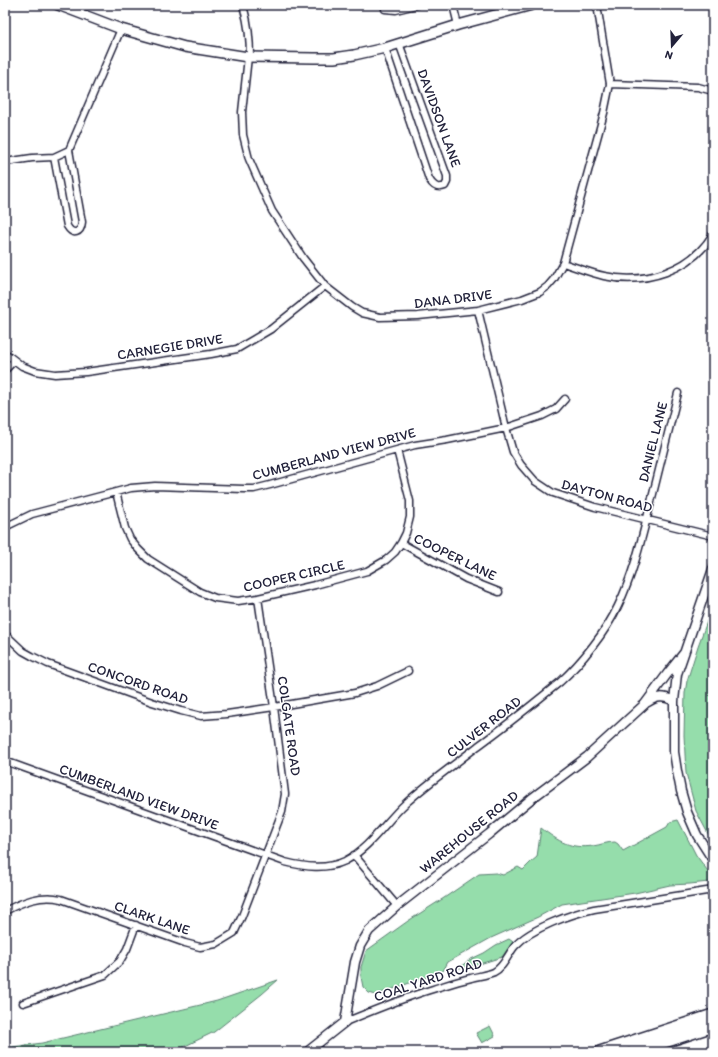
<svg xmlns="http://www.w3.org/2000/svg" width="718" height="1057" viewBox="0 0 718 1057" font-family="Itim,sans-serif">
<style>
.green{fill:#95ddab;stroke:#5c8073}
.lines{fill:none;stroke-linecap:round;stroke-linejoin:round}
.minor-casing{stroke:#22223b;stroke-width:9}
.tertiary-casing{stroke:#22223b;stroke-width:11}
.secondary-casing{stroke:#22223b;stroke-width:12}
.trunk-casing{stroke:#22223b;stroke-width:14}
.minor{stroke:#fff;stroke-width:6}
.tertiary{stroke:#fff;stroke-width:8}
.secondary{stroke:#fff;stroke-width:9}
.trunk{stroke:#fff;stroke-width:11}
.labels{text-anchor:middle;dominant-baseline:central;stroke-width:3;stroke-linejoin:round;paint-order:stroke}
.street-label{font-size:14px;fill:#22223b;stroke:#fff}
</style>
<rect width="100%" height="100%" fill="#fff"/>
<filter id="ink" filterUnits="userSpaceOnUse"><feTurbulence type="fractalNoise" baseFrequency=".025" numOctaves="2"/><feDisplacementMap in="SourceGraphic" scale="8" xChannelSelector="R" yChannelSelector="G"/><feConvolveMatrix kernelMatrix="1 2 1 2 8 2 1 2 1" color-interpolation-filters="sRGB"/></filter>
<g filter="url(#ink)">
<!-- green -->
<path class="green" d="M713,605V843L696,811L686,773L684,735L685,693L687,681L698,646Z
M678,820L696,855L713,878L709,882L690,884L670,885L635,893L562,904L538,917L491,938L448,962L443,971L376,995L369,993L363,987L361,977V967L366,951L408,921L444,898L479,874L496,873L503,875L518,867L523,870L531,862L537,857L541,828C559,842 571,849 593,846C600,845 607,842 615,842L618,844L623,851L667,827L670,822Z
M509,939L513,942L502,957L473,966L459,968L469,960L484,953L496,945Z
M278,980L262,994L214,1032L173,1052H5V1048L42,1043L163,1014L217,1001Z
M490,1026L495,1036L482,1043L476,1033Z"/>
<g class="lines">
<defs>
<path id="minor" d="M453,5L458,25
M244,9C249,26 250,40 250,57
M385,9L396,10L416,5
M385,48L429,179C433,186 437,189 445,186L447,182V176L399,43
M248,57L242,112L243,135L249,159L272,211L303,258L325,286L352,307L362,313L380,317L418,316L478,310L522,299L540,292L548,286L554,279L563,263L604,113L610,84L597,5
M610,84L698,87L713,91
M54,157L67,226C73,236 81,233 82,222L69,150
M5,162L32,158L54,157L69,150L121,29
M563,263C576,267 590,273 604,276C645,285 691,271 713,234
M478,310L506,428L513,452L521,465L535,481L553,493L595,507L713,536
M5,353L22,366L35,371L55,374L86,372L211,354L237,349L271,329L325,286
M5,370L14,361
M116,492L125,528L130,539L138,549L148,559L200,592L215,598L238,601L258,598L315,585L367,571L386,560L395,552L401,543L406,533L410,517V501L397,450
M5,527L32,514L131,488L155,486L244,489H254L270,485L415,445L447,440L506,428L542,416L556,409L565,399
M401,543L466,579L499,592
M5,634L23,651L32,656L48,664L152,702L181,711L201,716L227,714L274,707L355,693L377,686L408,671
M5,761L285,862C305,867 326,870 345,861C370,848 386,821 406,803C429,782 454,765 478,746C506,726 533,704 560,682C581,663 606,632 618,606C634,573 642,537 651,502C660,465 669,429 678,393
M354,855L397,906
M5,911C22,902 41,894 61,899L185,943L200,947L216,944L234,933L242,916L282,812L285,794L274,707L258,598
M23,1003L105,975L120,961L127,949L136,925
M345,1022C374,1010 403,998 433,989C446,985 458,981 471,978C478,976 487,975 494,972C504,967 508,954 515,946C531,928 571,914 594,909L713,890"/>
<path id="tertiary" d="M713,569L677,674L674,701V752L677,771L681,791L687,812L697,835L713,860
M648,702C657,696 664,696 674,701
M307,1052L345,1022L355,962L360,946L369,931L397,906L489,834L531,799L587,757L645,704L668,673L684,653"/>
<path id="secondary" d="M58,5L121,29L185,47L248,57L314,58H334L354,55L385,48L458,25L532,5"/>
<path id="trunk" d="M600,1052L713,1015
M634,1052L713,1026"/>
</defs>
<!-- minor casing -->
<use href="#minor" class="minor-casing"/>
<!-- tertiary casing -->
<use href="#tertiary" class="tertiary-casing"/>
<!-- secondary casing -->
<use href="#secondary" class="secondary-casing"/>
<!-- trunk casing -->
<use href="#trunk" class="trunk-casing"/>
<!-- minor -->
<use href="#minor" class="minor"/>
<!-- tertiary -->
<use href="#tertiary" class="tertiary"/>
<!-- secondary -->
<use href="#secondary" class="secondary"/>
<!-- trunk -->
<use href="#trunk" class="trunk"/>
</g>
</g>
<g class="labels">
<!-- street labels -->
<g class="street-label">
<text transform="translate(439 118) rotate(70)">DAVIDSON LANE</text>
<text transform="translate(453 299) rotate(-7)">DANA DRIVE</text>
<text transform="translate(170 347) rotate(-9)">CARNEGIE DRIVE</text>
<text transform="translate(653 442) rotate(-76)">DANIEL LANE</text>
<text transform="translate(334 454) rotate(-15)">CUMBERLAND VIEW DRIVE</text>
<text transform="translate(607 496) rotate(15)">DAYTON ROAD</text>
<text transform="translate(455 557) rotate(26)">COOPER LANE</text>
<text transform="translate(294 576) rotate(-13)">COOPER CIRCLE</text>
<text transform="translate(138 683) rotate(19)">CONCORD ROAD</text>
<text transform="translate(289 726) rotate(82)">COLGATE ROAD</text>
<text transform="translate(484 727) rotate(-38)">CULVER ROAD</text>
<text transform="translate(139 797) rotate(20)">CUMBERLAND VIEW DRIVE</text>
<text transform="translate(469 832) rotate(-39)">WAREHOUSE ROAD</text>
<text transform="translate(152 918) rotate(19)">CLARK LANE</text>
<text transform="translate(428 980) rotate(-18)">COAL YARD ROAD</text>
</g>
</g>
<!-- margin -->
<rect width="718" height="1057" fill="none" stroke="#fff" stroke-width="20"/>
<rect x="10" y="10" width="698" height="1037" fill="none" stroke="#22223b" stroke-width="1.5" filter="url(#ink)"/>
<!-- north arrow -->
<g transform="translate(672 46) rotate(199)" stroke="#ffffff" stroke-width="3" paint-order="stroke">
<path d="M0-3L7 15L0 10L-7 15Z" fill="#22223b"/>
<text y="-6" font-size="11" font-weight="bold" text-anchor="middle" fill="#22223b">N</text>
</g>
</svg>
